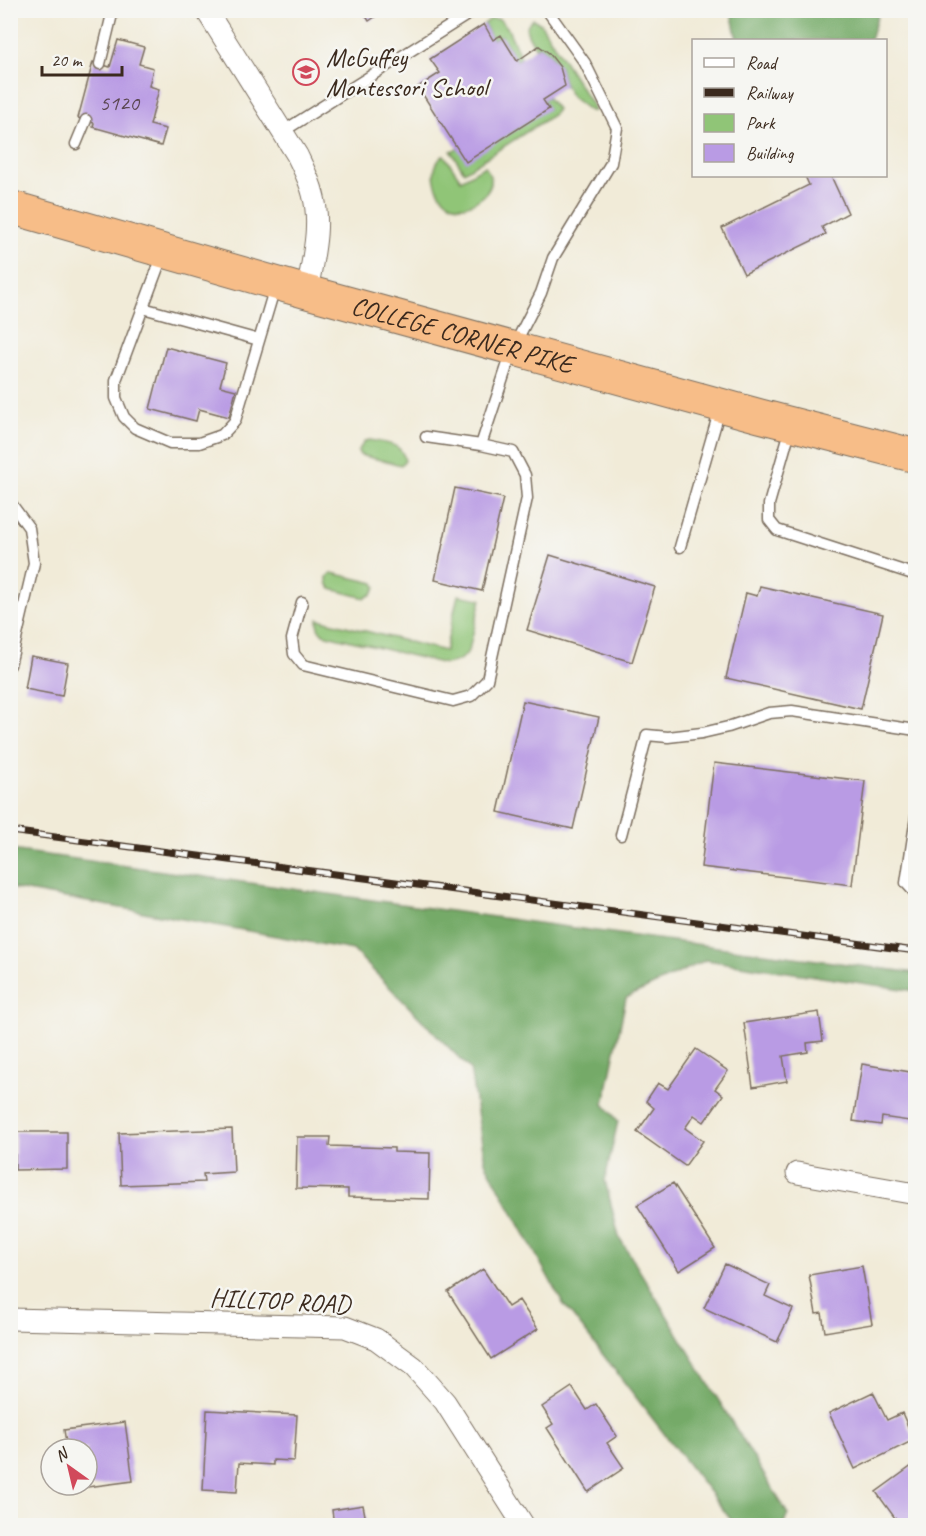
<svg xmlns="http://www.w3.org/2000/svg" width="926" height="1536" viewBox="0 0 926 1536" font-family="Caveat,sans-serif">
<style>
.green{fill:#90c577;stroke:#66784a;stroke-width:1.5}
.forest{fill:#74aa68;stroke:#586a43;stroke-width:1.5}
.building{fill:#b99be4}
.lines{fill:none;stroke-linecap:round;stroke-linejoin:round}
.lane-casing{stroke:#7b6e5f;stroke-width:13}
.street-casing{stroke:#7b6e5f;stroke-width:23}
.highway-casing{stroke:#7b6e5f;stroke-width:35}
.lane{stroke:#fff;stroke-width:10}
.street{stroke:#fff;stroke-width:21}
.highway{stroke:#f7bd88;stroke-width:33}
.rail-casing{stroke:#3b2a1e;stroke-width:7}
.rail{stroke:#f6f6f2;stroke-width:4.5;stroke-dasharray:14;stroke-linecap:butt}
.labels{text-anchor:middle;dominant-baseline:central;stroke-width:5;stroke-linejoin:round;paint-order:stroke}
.number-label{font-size:22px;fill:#5a4650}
.poi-label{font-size:26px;fill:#3b2a1e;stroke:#f6f6f2;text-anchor:start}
.street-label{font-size:26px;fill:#3b2a1e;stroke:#f6f6f2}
</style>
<rect width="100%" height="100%" fill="#f6f6f2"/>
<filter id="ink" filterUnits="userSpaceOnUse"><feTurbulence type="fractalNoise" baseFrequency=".0167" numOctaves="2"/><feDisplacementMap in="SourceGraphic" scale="12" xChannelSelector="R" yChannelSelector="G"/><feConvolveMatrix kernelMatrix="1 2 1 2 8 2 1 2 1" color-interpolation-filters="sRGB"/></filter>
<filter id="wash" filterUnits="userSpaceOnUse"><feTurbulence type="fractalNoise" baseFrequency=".008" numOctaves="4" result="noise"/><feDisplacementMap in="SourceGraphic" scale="24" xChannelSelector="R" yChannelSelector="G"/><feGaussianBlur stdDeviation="1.35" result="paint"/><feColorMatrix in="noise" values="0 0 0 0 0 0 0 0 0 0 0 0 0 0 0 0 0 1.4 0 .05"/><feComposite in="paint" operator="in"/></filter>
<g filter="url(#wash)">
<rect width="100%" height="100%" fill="#f1ebd8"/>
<!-- green -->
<path class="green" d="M491,19H499L507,27L521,58L517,61L501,35L493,40L484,24Z
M533,19L541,24L594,108V111H590L572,97L565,86L560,67L549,53L539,46L536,48C530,38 520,28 533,19Z
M547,97L557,109L553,115L464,172L451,151L548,109L543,100Z
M444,155L461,180L485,166C488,171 492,177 491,184C488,196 470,208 458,206C436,202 425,168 444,155Z
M370,440C387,444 402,442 405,461L401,465L360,455L358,451L365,441Z
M332,573L374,583L376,587L372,594L365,598L331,589L327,583V577Z
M458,595L481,599L469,650C464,659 455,663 445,664L323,634L318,628V619L445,651Z"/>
<!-- forest -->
<path class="forest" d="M731,11V10L879,11L870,40H737Z
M11,850L589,930L915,973V991L706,960L626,998L604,1104L618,1121L605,1180L619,1237L788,1514L783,1525H735L562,1302L485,1162L470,1069L353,950L11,888Z"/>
<g id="blocks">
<!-- building -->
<path class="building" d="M362,10H385L369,21Z
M484,24L493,40L501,35L517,61L539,46L549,53L560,67L565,86L543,100L549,109L466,162L418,87L440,73L430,59Z
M118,40L144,47L139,64L153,68L149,86L159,89L150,125L166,129L161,146L93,127L94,123L78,118L93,62L110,67Z
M805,176H831L848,213L822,227L826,234L744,274L722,228L809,185Z
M166,347L226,363L220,386L236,390L229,417L199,409L196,421L150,409Z
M455,488L503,498L482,591L435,580Z
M550,555L655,587L632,662L527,630Z
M760,586L883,614L861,709L726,678L746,593L757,596Z
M31,656L68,663L62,696L25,689Z
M523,701L599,717L573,829L498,812Z
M714,763L865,781L852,885L701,867Z
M819,1012L823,1041L807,1043L808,1052L783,1056L787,1081L753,1087L744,1023Z
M696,1049L728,1071L715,1089L723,1095L704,1122L694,1115L685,1128L703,1141L685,1166L637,1132L654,1108L646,1101L658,1083L668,1089Z
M862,1064L916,1073V1122L882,1117L881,1125L853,1121Z
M232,1129L234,1172L203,1174L204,1182L121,1185L119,1133Z
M15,1132H67V1169L15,1170Z
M297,1137H330L329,1146L394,1148V1152L430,1153L429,1199L348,1197V1189L296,1188Z
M673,1183L715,1248L679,1271L637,1205Z
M725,1264L770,1285L765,1296L793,1309L777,1342L704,1308Z
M862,1266L872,1324L825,1332L822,1313L816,1314L809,1275Z
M483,1269L508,1307L519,1300L538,1329L491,1359L448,1292Z
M572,1387L587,1410L596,1404L617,1436L607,1443L624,1468L588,1492L547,1428L553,1424L542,1407Z
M873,1392L887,1420L902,1413L914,1440L855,1469L829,1413Z
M207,1410L297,1415L294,1461L273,1460V1465L239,1463L237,1492L203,1490Z
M125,1422L133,1481L72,1489L71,1485H87V1449H67L64,1430Z
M916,1463V1526H885L895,1518L876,1492Z
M363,1505L367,1526H334L332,1510Z
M674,1518L679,1526H663Z"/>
</g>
</g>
<g filter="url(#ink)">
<use href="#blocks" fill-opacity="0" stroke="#7b6e5f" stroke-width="1.5"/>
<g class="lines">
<defs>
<path id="lane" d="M100,64L113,10
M282,132L475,10
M76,144L86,120
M163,254L116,380V398L124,417L135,428L170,443H199L222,435L235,421L275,287
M143,308L259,340
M791,427L769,504V520L777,530L916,575
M426,437L481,445L513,348L541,293L553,258L611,163L617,128L585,63L547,10
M10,502L29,528L34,563L10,665
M680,547L720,409
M302,602L292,639L294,654L303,665L453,701L471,696L487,680L527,498L525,475L513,452L481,445
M916,817L906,883L916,894
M621,835L647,735L668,737L702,733L728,727L769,713L792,711L916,730"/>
<path id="street" d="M206,10L297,155C303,168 310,181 313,194C322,225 312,261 307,292
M797,1173L916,1194
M10,1319L345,1327L376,1339L414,1367L445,1402L524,1526"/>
<g id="highway">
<path id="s1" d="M10,207L307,292L760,416L916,456"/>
</g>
</defs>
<!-- lane casing -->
<use href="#lane" class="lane-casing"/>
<!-- street casing -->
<use href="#street" class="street-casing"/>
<!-- highway casing -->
<use href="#highway" class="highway-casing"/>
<!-- lane -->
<use href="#lane" class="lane"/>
<!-- street -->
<use href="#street" class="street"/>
<!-- highway -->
<use href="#highway" class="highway"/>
<defs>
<path id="rail" d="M10,831L916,951"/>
</defs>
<!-- rail casing -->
<use href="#rail" class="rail-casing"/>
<!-- rail -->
<use href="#rail" class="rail"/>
</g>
</g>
<!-- icons -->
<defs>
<symbol id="school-ring" viewBox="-11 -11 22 22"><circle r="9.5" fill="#f6f6f2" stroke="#d1495b" stroke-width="1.5"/><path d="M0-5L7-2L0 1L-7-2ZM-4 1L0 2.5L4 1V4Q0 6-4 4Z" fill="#d1495b"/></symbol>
</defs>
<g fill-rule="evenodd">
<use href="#school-ring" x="291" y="57" width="30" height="30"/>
</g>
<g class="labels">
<!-- number labels -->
<g class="number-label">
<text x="119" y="103">5120</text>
</g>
<!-- poi labels -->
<g class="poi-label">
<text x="326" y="57">McGuffey<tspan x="326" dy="30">Montessori School</tspan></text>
</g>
<!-- street labels -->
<g class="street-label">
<text stroke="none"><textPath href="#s1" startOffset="470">COLLEGE CORNER PIKE</textPath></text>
<text transform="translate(280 1301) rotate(3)">HILLTOP ROAD</text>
</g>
</g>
<!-- margin -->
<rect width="926" height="1536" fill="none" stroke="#f6f6f2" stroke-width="36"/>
<!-- legend -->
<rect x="692" y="39" width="195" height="138" fill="#f6f6f2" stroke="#aba49d" stroke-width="1.5"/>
<rect x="704" y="58" width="30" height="9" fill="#ffffff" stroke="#aba49d" stroke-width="1.5"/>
<text x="746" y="69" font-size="18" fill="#3b2a1e">Road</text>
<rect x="704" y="88" width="30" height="9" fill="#3b2a1e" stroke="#aba49d" stroke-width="1.5"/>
<text x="746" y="99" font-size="18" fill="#3b2a1e">Railway</text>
<rect x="704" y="114" width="30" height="18" fill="#90c577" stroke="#aba49d" stroke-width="1.5"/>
<text x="746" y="129" font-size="18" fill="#3b2a1e">Park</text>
<rect x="704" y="144" width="30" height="18" fill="#b99be4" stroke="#aba49d" stroke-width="1.5"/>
<text x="746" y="159" font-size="18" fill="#3b2a1e">Building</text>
<!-- north arrow -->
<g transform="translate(69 1467) rotate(326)"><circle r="28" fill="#f6f6f2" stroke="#aba49d" stroke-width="1.5"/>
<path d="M0-4.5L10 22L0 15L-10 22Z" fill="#d1495b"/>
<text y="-9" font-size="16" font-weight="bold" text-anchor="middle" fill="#3b2a1e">N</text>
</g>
<!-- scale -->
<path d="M42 66v9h80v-9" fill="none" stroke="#3b2a1e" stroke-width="3"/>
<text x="51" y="66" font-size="18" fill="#3b2a1e" stroke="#f6f6f2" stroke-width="4.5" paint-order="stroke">20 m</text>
</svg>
